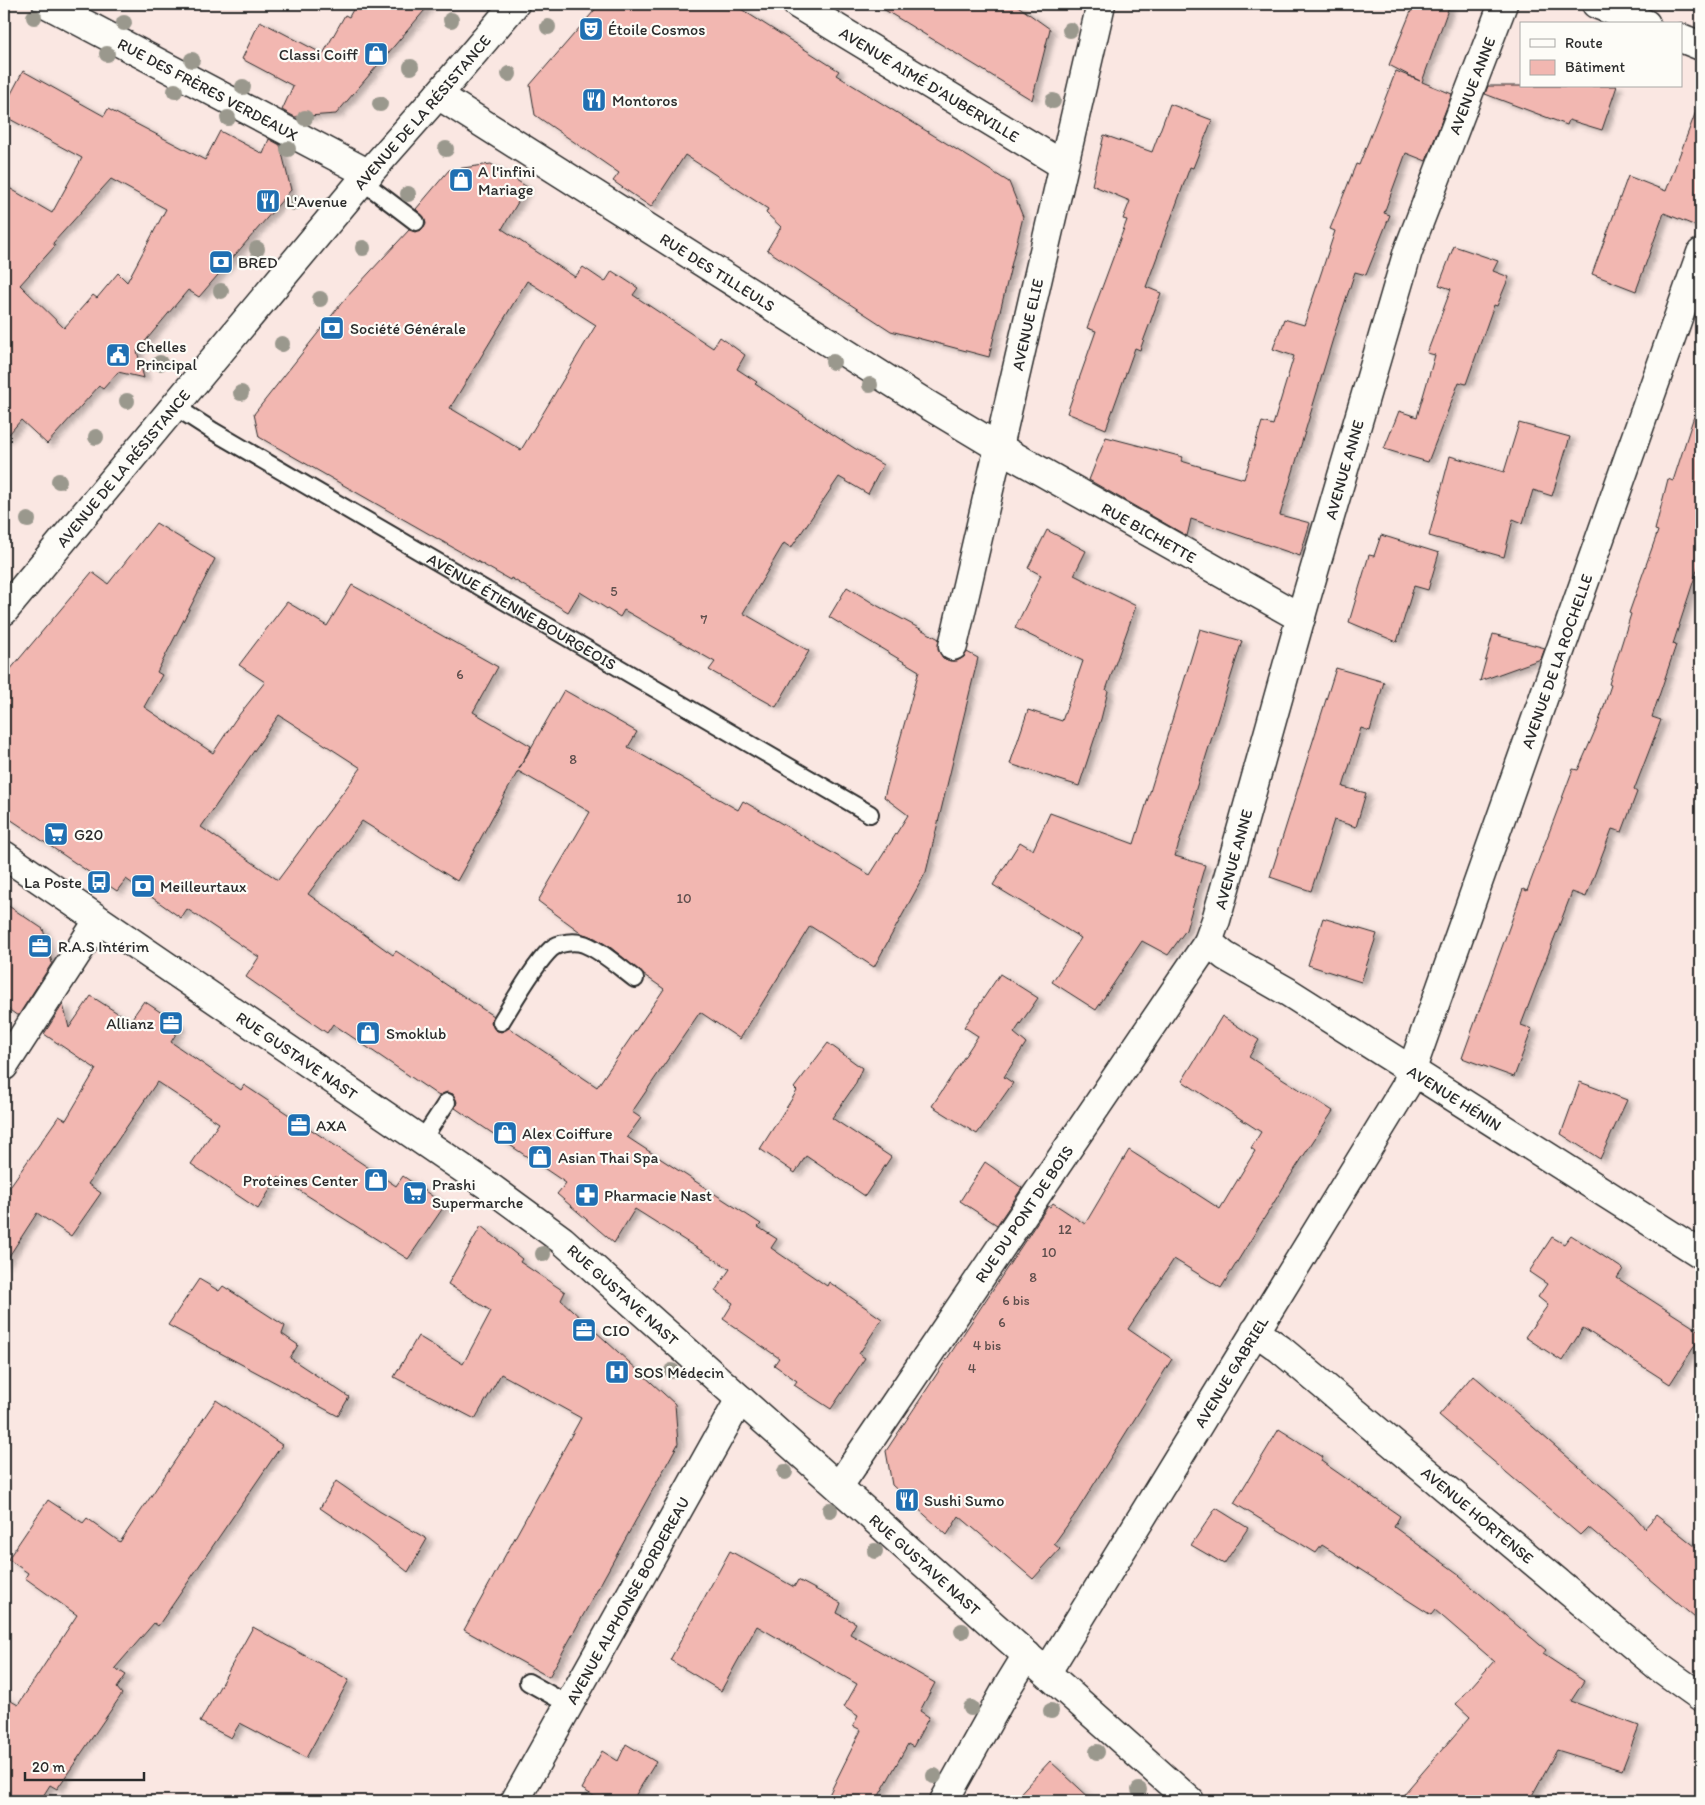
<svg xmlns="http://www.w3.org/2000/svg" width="1705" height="1805" viewBox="0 0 1705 1805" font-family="Itim,sans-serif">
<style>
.building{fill:#f2b7b1;stroke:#2b2b2b;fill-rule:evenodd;filter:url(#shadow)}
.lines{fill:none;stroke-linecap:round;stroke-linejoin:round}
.service-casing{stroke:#2b2b2b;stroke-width:20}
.minor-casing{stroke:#2b2b2b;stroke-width:31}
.tertiary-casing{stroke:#2b2b2b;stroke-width:31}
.service{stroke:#fdfcf7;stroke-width:16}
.minor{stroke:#fdfcf7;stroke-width:28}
.tertiary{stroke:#fdfcf7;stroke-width:28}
.tree{fill:#9a988d}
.labels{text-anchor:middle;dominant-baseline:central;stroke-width:4.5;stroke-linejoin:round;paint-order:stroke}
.number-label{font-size:14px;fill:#5d4e4c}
.poi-label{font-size:16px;fill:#2b2b2b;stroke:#fdfcf7;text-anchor:start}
.street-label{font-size:16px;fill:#2b2b2b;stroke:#fdfcf7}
</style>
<defs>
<filter id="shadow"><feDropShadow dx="5.5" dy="3" stdDeviation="2.5" flood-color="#0004"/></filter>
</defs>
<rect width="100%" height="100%" fill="#fae7e2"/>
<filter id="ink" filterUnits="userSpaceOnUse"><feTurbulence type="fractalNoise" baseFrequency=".02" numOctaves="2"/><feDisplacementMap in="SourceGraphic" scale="10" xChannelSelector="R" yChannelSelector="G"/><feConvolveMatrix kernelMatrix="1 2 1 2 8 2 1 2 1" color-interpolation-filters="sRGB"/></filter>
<g filter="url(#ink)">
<!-- building -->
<path class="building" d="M356,4H430L336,114L295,117L282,110L293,86L242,59L260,21L323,54L345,15L349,17Z
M600,4H733L839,71L836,75L1009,182L1023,217L989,357L891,331L767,250L781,227L766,213L768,209L685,155L651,207L613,181L619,173L535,115L530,85Z
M875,4H1015L1050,29L1032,100Z
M1414,4H1450L1422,82L1452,94L1426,161L1406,153L1384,213L1390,215L1366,275L1355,272L1335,332L1280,515L1310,523L1300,556L1191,519L1187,536L1089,480L1106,437L1183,457L1181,461L1244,479L1262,422L1273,425L1294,356L1273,349L1284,319L1304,325L1335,231L1330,229L1356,164L1359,165L1396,71L1420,81L1389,65Z
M23,71L104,116L108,109L205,160L220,131L263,154L269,139L280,145L291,190L199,297L188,290L137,351L144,378L118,372L103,389L99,386L47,444L21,420L4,440V185L52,213L82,158L4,116V107ZM111,179L166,209L127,282L118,273L97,298L93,295L64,328L20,285L55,246L53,243Z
M1488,86H1617L1602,130L1569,120L1567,125L1485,94Z
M1170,104L1212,120L1193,168L1190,167L1146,287L1161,293L1140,350L1135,348L1106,429L1067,413L1096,331L1087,328L1127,220L1123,219L1130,201L1092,185L1104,135L1152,152Z
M1698,106H1701V228L1664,213L1636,291L1592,274L1628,176L1666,191Z
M491,164L527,187L502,229L575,277L583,267L605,282L612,271L638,288L633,295L713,348L720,337L745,355L737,369L757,382L755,384L854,448L883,465L868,494L839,477L791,548L784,543L743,613L809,651L776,707L709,670L715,662L624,610L620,617L580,592L568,612L511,578L510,580L259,437L254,414L344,300L409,230L415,232L424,228L426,224L425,219L416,209L449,170ZM527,281L596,325L521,450L450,408Z
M1454,246L1498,261L1493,271L1509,277L1497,306L1494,305L1466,384L1459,382L1428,462L1384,449L1399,411L1417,417L1435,355L1427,353L1451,289L1439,285Z
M1695,413L1701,414V558L1673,644L1676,645L1652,717L1661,720L1634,790L1637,792L1622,832L1612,829L1586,897L1572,892L1521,1025L1532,1029L1514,1077L1462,1058L1523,889L1527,891L1573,769L1578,770L1598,724L1611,685L1609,684L1631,614L1629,613L1658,531L1655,530L1668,479L1673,481Z
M1519,423L1570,437L1552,496L1533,490L1523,523L1513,519L1504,557L1429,536L1450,456L1504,472Z
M156,523L215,559L157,672L162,675L144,707L213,753L235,720L265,682L239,665L287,602L327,626L352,585L498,667L473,712L531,746L519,769L564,690L637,732L628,747L738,810L743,801L870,875L908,815L884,797L919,671L829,617L847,587L876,605L939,639L938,650L943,658L950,661H957L964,657L967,652L978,658L926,872L874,967L810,926L740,1039L700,1012L632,1112L641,1118L627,1137L761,1224L758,1227L777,1239L771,1248L827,1286L829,1282L882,1319L859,1354L865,1358L831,1409L794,1385L797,1381L774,1365L779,1358L723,1319L733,1303L715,1291L730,1269L635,1209L614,1243L557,1194L566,1183L455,1108L457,1102L453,1094L447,1092L439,1096L333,1024L327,1033L246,977L259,957L187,909L181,918L126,879L117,891L4,815V677L92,572L108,584ZM279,715L361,768L278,880L201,827ZM518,771L590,812L538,901L583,934L595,938L610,947L644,975L664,989L597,1087L509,1028L501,1032L495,1030L491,1022L493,1016L396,951L393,955L308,894L362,821L457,881Z
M1047,530L1086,551L1074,575L1136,606L1106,690L1108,691L1101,719L1079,786L1010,764L1028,710L1062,721L1083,661L1015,628L1041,575L1028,568Z
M1381,535L1439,553L1428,590L1414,586L1397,642L1349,622L1369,555L1374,556Z
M1200,629L1242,641L1175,856L1205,865L1186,930L1168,955L1142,941L1096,1010L1052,982L1081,938L993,885L1020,842L1033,850L1050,813L1134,844Z
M1493,634L1545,648L1541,659L1480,681Z
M1336,668L1384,682L1370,731L1361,728L1343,787L1366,793L1356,827L1334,820L1311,891L1270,877Z
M4,903L43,929L52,963L18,1016L4,1006Z
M1323,918L1377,934L1361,982L1308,965Z
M1000,974L1038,998L1014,1033L1026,1043L1004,1077L1013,1083L977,1134L932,1106L978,1036L964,1027Z
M91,996L130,1021L144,1001L181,1026L171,1042L241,1090L244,1085L396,1186L403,1176L445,1205L408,1259L278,1177L258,1209L191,1164L219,1123L157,1082L88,1184L101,1193L71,1236L37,1213L4,1264V1195L59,1116L66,1120L96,1069L44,1034L63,1004L69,1028Z
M1222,1016L1259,1040L1249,1057L1333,1111L1291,1175L1221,1288L1174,1259L1128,1329L1172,1359L1076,1513L1054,1544L1060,1549L1033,1579L959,1516L947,1535L892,1485L886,1451L1048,1206L1050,1207L1053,1203L1085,1224L1129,1150L1220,1209L1255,1151L1251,1148L1261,1132L1182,1081Z
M828,1043L862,1068L855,1085L832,1118L891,1157L865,1196L806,1156L795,1173L760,1149L797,1091L794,1088Z
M1580,1082L1627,1100L1600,1159L1561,1134Z
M985,1162L1022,1188L997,1225L960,1201Z
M481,1226L522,1259L520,1262L565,1292L561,1300L675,1404L678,1444L549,1677L464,1630L581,1418L501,1374L475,1419L394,1377L418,1336L463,1364L491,1311L448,1284Z
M1571,1235L1623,1269L1617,1278L1701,1332V1336L1670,1384L1583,1328L1562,1361L1525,1337L1548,1305L1538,1297L1547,1284L1529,1272L1552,1237L1564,1244Z
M199,1279L219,1291L223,1286L285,1326L282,1334L298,1345L290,1358L349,1397L338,1416L168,1325Z
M1473,1375L1632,1513L1645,1528L1656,1515L1701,1551V1623L1588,1527L1580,1535L1439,1415Z
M216,1400L282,1445L158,1626L154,1623L115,1668L126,1675L117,1688L122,1694L57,1789L50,1785L40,1801H4V1697L18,1705L77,1615L25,1578L28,1573L8,1559L48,1500L83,1523L87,1518L120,1542Z
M1279,1429L1323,1457L1321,1461L1400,1516L1394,1527L1460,1575L1459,1576L1546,1650L1543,1654L1584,1681L1571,1701L1639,1726L1622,1770L1557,1750L1529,1801H1398L1470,1717L1456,1704L1494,1661L1435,1610L1431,1615L1322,1545L1316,1553L1234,1503Z
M336,1481L379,1511L427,1539L408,1572L366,1539L320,1508Z
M1216,1508L1248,1528L1224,1564L1191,1545Z
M730,1551L794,1587L798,1580L841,1603L837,1613L856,1623L850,1634L935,1683L920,1711L929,1717L913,1747L908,1744L876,1801H826L861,1730L853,1726L858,1716L844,1707L857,1684L757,1626L721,1691L670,1660Z
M253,1627L349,1680L306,1758L240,1723L231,1738L200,1722Z
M626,1744L656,1762L632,1801H602L582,1789L602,1751L618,1761Z
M1050,1761L1093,1801H1013Z"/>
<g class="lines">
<defs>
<g id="service">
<path d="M362,181L416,222"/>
<path id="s1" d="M174,406L213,431L870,814"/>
<path d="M501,1022C514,1001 534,965 551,949C559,942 575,941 584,944C602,951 619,967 635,979"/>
<path d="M422,1140L447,1102"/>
<path d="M528,1682L569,1705"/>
</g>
<g id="minor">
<path id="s2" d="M47,4L369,174"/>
<path id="s3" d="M797,4L1063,165"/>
<path d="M1596,4L1646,24"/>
<path d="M1681,38L1701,46"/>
<path id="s4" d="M438,95L928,405L998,447L1301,618"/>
<path id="s5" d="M953,646L1101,4"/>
<path id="s6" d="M1208,942L1225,956L1288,992L1701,1254"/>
<path d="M4,1066L98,921"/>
<path id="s7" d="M1255,1331L1280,1349L1659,1667L1701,1697"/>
<path id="s8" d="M839,1486L1208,942L1216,920L1305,602L1408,251L1503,4"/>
<path id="s9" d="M1047,1672L1406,1086L1701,253"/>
<path id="s10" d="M515,1801L740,1399"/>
<path d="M944,1801L1008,1686L1027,1655"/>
</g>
<g id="tertiary">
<path id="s11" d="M4,611L362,181L438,95L515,4"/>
<path id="s12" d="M4,855L487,1185L562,1240L1190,1801"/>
</g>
</defs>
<!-- service casing -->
<use href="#service" class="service-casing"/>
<!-- minor casing -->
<use href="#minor" class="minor-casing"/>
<!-- tertiary casing -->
<use href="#tertiary" class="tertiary-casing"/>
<!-- service -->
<use href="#service" class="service"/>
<!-- minor -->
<use href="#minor" class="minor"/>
<!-- tertiary -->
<use href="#tertiary" class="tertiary"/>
</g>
<!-- trees -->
<g class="tree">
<circle cx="34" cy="17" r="8"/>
<circle cx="451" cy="20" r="8"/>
<circle cx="124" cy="23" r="8"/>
<circle cx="548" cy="27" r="8"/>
<circle cx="1070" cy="30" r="8"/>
<circle cx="107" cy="54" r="8"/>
<circle cx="192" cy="60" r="8"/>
<circle cx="411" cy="67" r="8"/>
<circle cx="509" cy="74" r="8"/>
<circle cx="243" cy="87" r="8"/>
<circle cx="175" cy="91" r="8"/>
<circle cx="1053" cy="101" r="8"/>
<circle cx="380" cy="104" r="8"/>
<circle cx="228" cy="118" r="8"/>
<circle cx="305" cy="118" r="8"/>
<circle cx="288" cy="149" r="8"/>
<circle cx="446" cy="149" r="8"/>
<circle cx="408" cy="194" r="8"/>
<circle cx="294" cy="203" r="8"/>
<circle cx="363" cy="248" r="8"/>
<circle cx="257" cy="249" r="8"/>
<circle cx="221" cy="291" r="8"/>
<circle cx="320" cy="299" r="8"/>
<circle cx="282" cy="344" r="8"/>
<circle cx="833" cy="362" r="8"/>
<circle cx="160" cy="363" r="8"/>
<circle cx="870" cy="385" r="8"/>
<circle cx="241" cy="393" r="8"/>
<circle cx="127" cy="401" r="8"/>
<circle cx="96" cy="437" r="8"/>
<circle cx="59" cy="481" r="8"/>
<circle cx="28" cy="520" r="8"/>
<circle cx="543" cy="1254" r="8"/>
<circle cx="672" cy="1371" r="8"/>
<circle cx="785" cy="1472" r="8"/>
<circle cx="830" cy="1510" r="8"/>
<circle cx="875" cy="1551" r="8"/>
<circle cx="962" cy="1631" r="8"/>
<circle cx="971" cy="1708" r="8"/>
<circle cx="1051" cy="1711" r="8"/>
<circle cx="1097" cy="1752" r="8"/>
<circle cx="934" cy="1776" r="8"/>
<circle cx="1139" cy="1790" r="8"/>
</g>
</g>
<!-- icons -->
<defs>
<symbol id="theatre-square" viewBox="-11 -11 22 22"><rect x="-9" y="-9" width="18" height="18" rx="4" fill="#1f6fb2" stroke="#fdfcf7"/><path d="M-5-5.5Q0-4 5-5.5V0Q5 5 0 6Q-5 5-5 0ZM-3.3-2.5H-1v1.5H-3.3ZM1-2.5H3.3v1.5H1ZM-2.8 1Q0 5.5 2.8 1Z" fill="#fff"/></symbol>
<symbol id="shop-square" viewBox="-11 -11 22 22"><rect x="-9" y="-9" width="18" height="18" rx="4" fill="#1f6fb2" stroke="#fdfcf7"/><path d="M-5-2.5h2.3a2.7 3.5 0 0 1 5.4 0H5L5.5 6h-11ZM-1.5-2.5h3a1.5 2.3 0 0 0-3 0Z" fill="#fff"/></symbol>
<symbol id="restaurant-square" viewBox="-11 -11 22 22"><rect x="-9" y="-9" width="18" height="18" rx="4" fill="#1f6fb2" stroke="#fdfcf7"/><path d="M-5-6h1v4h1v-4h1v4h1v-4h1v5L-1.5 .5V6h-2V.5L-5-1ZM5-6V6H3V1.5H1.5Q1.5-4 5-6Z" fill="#fff"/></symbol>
<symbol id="bank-square" viewBox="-11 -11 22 22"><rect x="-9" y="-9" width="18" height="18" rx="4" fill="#1f6fb2" stroke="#fdfcf7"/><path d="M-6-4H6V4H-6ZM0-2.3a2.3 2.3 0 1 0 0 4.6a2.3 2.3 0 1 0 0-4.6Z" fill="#fff"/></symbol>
<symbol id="civic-square" viewBox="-11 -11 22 22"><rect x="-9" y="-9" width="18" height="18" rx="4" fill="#1f6fb2" stroke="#fdfcf7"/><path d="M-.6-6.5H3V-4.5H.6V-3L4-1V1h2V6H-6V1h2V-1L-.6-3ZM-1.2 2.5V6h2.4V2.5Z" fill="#fff"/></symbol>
<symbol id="supermarket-square" viewBox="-11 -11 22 22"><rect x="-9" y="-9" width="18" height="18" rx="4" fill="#1f6fb2" stroke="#fdfcf7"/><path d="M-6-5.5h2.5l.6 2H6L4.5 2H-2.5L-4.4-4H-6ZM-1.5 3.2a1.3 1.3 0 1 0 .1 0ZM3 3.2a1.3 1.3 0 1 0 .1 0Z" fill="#fff"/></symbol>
<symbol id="bus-square" viewBox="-11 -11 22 22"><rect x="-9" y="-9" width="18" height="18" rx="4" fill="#1f6fb2" stroke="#fdfcf7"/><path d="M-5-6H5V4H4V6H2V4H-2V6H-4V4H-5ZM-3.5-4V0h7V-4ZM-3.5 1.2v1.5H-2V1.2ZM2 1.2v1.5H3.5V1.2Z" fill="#fff"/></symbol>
<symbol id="office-square" viewBox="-11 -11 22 22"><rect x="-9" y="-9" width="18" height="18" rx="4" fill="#1f6fb2" stroke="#fdfcf7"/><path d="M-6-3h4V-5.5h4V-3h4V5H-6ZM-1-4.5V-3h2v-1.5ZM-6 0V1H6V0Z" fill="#fff"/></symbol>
<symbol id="pharmacy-square" viewBox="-11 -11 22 22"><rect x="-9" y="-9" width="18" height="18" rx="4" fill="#1f6fb2" stroke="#fdfcf7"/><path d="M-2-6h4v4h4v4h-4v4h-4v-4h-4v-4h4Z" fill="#fff"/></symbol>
<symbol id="hospital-square" viewBox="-11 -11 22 22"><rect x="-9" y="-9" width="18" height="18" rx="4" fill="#1f6fb2" stroke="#fdfcf7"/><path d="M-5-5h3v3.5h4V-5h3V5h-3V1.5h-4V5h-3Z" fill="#fff"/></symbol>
</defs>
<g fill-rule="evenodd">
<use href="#theatre-square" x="577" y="15" width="28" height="28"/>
<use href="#shop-square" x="362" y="40" width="28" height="28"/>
<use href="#restaurant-square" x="580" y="86" width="28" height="28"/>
<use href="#shop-square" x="447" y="166" width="28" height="28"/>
<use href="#restaurant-square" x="254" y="187" width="28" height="28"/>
<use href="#bank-square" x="207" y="248" width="28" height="28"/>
<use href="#bank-square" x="318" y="314" width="28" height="28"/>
<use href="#civic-square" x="104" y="341" width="28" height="28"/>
<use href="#supermarket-square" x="42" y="820" width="28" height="28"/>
<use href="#bus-square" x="85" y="868" width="28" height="28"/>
<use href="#bank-square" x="129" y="872" width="28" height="28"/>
<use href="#office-square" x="26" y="932" width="28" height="28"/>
<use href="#office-square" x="157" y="1009" width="28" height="28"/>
<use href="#shop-square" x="354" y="1019" width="28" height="28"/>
<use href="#office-square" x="285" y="1111" width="28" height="28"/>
<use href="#shop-square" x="491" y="1119" width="28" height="28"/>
<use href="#shop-square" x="526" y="1143" width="28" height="28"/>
<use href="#shop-square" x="362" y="1166" width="28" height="28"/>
<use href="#supermarket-square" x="401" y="1179" width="28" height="28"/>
<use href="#pharmacy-square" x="573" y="1181" width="28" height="28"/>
<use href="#office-square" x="570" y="1316" width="28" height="28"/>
<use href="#hospital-square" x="603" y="1358" width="28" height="28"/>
<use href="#restaurant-square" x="893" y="1486" width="28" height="28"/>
</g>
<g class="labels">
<!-- number labels -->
<g class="number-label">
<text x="614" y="591">5</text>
<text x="704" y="619">7</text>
<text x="460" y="674">6</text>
<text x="573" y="759">8</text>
<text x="684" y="898">10</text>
<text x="1065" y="1229">12</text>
<text x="1049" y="1252">10</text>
<text x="1033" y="1277">8</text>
<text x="1016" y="1300">6 bis</text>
<text x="1002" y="1322">6</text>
<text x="987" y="1345">4 bis</text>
<text x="972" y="1368">4</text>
</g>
<!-- poi labels -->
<g class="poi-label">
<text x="608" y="29">Étoile Cosmos</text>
<text x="358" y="54" text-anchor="end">Classi Coiff</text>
<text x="612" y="100">Montoros</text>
<text x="478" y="171">A l'infini<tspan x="478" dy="18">Mariage</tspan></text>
<text x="286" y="201">L'Avenue</text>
<text x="238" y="262">BRED</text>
<text x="350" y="328">Société Générale</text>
<text x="136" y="346">Chelles<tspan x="136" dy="18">Principal</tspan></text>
<text x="74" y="834">G20</text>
<text x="82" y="882" text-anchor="end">La Poste</text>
<text x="160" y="886">Meilleurtaux</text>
<text x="58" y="946">R.A.S Intérim</text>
<text x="154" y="1023" text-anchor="end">Allianz</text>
<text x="386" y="1033">Smoklub</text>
<text x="316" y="1125">AXA</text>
<text x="522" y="1133">Alex Coiffure</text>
<text x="558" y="1157">Asian Thai Spa</text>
<text x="358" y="1180" text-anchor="end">Proteines Center</text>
<text x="432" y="1184">Prashi<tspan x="432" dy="18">Supermarche</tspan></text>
<text x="604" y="1195">Pharmacie Nast</text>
<text x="602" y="1330">CIO</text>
<text x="634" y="1372">SOS Médecin</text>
<text x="924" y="1500">Sushi Sumo</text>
</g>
<!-- street labels -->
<g class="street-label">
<text stroke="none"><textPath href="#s3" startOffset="155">AVENUE AIMÉ D'AUBERVILLE</textPath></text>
<text stroke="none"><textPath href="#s8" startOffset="1554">AVENUE ANNE</textPath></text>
<text stroke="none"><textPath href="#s2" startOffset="182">RUE DES FRÈRES VERDEAUX</textPath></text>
<text stroke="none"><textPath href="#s11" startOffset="651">AVENUE DE LA RÉSISTANCE</textPath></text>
<text stroke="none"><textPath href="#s4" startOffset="331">RUE DES TILLEULS</textPath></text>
<text stroke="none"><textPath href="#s5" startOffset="330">AVENUE ELIE</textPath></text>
<text stroke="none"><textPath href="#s11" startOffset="186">AVENUE DE LA RÉSISTANCE</textPath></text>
<text stroke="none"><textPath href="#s8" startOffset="1149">AVENUE ANNE</textPath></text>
<text stroke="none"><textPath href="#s4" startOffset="835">RUE BICHETTE</textPath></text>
<text stroke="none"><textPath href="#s1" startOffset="404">AVENUE ÉTIENNE BOURGEOIS</textPath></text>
<text stroke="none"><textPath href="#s9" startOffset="1138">AVENUE DE LA ROCHELLE</textPath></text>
<text stroke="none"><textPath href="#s8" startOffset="744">AVENUE ANNE</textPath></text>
<text stroke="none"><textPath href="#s12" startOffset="355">RUE GUSTAVE NAST</textPath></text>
<text stroke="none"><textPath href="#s6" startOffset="292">AVENUE HÉNIN</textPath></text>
<text stroke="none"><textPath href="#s8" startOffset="329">RUE DU PONT DE BOIS</textPath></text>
<text stroke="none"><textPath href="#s12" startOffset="760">RUE GUSTAVE NAST</textPath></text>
<text stroke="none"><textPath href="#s9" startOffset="352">AVENUE GABRIEL</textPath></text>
<text stroke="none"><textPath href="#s7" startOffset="289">AVENUE HORTENSE</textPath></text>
<text stroke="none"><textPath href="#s12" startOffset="1165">RUE GUSTAVE NAST</textPath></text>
<text stroke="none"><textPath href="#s10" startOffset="230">AVENUE ALPHONSE BORDEREAU</textPath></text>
</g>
</g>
<!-- margin -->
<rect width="1705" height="1805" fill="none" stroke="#fdfcf7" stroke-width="20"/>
<rect x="10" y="10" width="1685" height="1785" fill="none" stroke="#2b2b2b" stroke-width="2" filter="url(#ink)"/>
<!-- legend -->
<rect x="1520" y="22" width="162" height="65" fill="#fdfcf7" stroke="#a9a8a5"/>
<rect x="1530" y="39" width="25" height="8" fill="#fdfcf7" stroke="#a9a8a5"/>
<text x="1565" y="48" font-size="15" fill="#2b2b2b">Route</text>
<rect x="1530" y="60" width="25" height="15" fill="#f2b7b1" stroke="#a9a8a5"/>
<text x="1565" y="72" font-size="15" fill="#2b2b2b">Bâtiment</text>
<!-- scale -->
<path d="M25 1772v8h119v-8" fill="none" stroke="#2b2b2b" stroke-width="2.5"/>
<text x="32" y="1772" font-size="15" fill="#2b2b2b" stroke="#fdfcf7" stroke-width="4" paint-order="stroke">20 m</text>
</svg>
